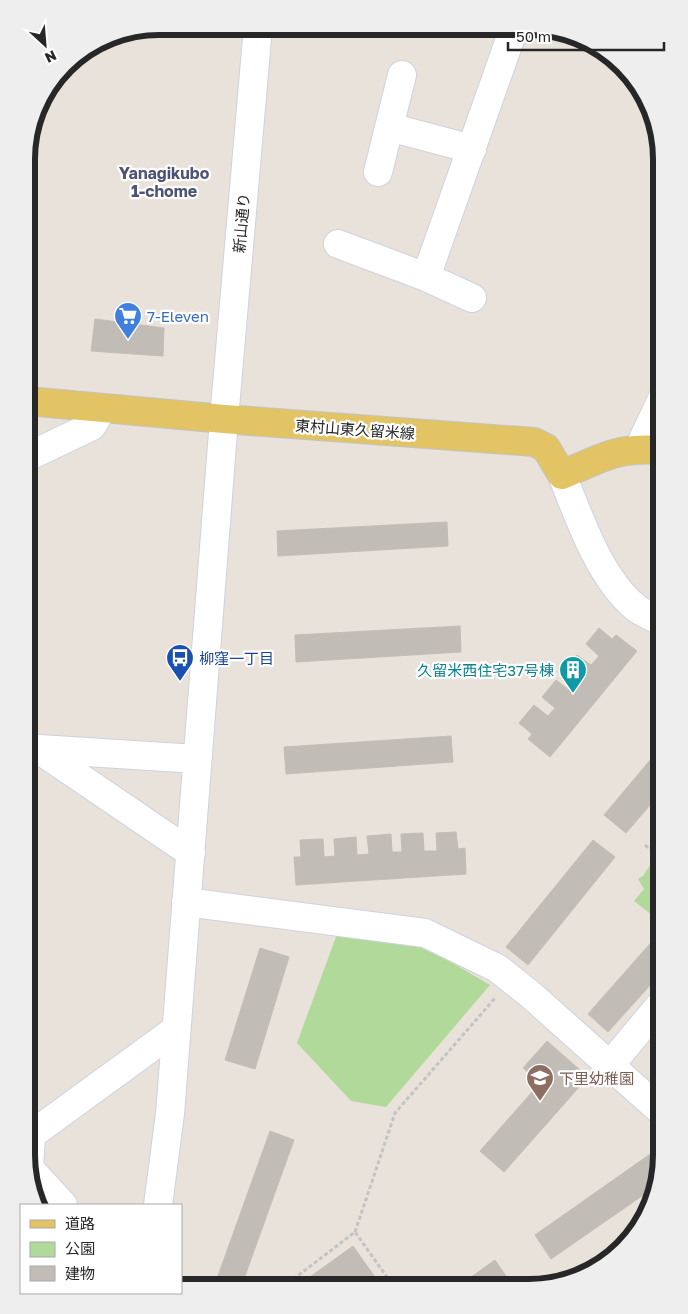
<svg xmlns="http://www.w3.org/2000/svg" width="688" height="1314" viewBox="0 0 688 1314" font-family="'Golos Text','Noto Sans JP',sans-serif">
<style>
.green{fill:#b1da9a}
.building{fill:#c1bcb5;stroke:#c3beb4}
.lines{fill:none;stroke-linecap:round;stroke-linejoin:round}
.minor-casing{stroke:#cfd2df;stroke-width:30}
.major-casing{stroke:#c3c3c3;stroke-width:30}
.path{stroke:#c3c3c3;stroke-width:3;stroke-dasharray:4 2.5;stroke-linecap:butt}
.minor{stroke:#fff;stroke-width:28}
.major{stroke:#e2c465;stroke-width:28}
.labels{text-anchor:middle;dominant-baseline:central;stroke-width:4.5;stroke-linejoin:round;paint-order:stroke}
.street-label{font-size:15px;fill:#272727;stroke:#fff}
.shop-label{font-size:15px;fill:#366cbe;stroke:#fff;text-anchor:start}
.transit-label{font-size:15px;fill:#164399;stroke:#fff;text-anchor:start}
.culture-label{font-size:15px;fill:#0d838f;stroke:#fff;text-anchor:end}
.education-label{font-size:15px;fill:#785e54;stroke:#fff;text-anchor:start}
.neighbourhood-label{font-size:16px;font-weight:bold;fill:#4c5373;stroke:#fff}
.rim{fill:none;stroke:#272727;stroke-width:6}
</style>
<rect width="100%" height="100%" fill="#e8e2da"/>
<!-- green -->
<path class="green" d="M653,861L662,867V923L634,901L644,889L638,879L643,876Z
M337,934L422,945L490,985L386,1107L351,1101L297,1043Z"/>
<!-- building -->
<path class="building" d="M95,319L164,328L163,356L91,351Z
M447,522L448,546L278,556L277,531Z
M460,626L461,652L296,662L295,635Z
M599,628L612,639L616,635L637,651L550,757L528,739L532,734L519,723L534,705L548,716L555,708L542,697L556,680L570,691L577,681L564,671L577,655L591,665L599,656L586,644Z
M451,736L453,762L286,774L284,747Z
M662,746V791L626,833L604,815Z
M456,832L458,849L465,848L466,874L296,885L294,857H301L300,840L323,839L324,857L335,856L334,839L356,837L357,855L369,854L367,836L391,834L392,852H402L401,834L423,833L424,851H437L436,833Z
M593,840L615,857L528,965L506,947Z
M655,938L662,944V972L608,1032L588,1014Z
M260,948L289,957L255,1069L225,1060Z
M547,1041L588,1077L504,1172L480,1151L540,1083L523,1068Z
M270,1131L294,1140L241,1287H214Z
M656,1150L661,1158V1164L652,1189L551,1259L535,1235Z
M353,1246L382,1287H296Z
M495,1260L511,1283L505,1288H456Z"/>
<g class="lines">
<defs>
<path id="minor" d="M389,127L472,149
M378,172L402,75
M338,244L426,277L472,298
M426,277L514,28
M639,448L662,399
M27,457L92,426L102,409
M562,475C579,517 599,577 635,607C642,613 653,617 662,622
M38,749L191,853
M39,749L197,759
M186,902L425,933L497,968L531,995L661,1111
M610,1065L661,1004
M63,1205L29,1168L31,1135L175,1030
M158,1205L170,1114L224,419L258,27"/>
<path id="major" d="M27,401L224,419L534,442L546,448L562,475C601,458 617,447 662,450"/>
</defs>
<!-- minor casing -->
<use href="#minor" class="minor-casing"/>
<!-- major casing -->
<use href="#major" class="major-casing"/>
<!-- path -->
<path class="path" d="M645,845L662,859
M355,1232L395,1113L496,997
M283,1287L355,1232L394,1287"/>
<!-- minor -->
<use href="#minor" class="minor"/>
<!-- major -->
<use href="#major" class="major"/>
</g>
<!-- icons -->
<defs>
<symbol id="supermarket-pin" viewBox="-11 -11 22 30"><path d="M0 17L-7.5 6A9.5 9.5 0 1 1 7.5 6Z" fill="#3f7fe0" stroke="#fff"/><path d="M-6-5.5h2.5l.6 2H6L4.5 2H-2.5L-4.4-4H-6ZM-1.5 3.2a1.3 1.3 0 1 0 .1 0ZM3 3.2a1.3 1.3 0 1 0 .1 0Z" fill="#fff"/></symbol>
<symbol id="bus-pin" viewBox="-11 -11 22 30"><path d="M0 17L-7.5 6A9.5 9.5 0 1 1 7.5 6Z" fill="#1a4fb4" stroke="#fff"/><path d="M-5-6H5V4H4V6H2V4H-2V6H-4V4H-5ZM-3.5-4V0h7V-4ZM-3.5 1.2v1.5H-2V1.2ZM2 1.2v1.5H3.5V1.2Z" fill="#fff"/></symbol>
<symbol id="building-pin" viewBox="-11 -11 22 30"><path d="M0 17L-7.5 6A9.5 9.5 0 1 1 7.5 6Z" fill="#0f9aa8" stroke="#fff"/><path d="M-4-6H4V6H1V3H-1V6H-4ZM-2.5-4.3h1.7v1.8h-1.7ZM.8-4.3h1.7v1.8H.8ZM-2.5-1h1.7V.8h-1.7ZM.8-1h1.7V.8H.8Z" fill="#fff"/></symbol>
<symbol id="school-pin" viewBox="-11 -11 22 30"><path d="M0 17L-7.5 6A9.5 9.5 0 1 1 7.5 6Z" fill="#8d6e63" stroke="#fff"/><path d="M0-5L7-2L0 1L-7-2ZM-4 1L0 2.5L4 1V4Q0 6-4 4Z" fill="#fff"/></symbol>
</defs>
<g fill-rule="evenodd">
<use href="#supermarket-pin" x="112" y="300" width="32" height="43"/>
<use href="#bus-pin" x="164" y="642" width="32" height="43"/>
<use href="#building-pin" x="557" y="654" width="32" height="43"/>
<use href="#school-pin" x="524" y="1062" width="32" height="43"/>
</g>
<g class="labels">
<!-- street labels -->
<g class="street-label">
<text transform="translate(241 223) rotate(-85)">新山通り</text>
<text transform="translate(355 429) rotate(4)">東村山東久留米線</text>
</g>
<!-- shop labels -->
<g class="shop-label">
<text x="147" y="316">7-Eleven</text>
</g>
<!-- transit labels -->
<g class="transit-label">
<text x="199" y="658">柳窪一丁目</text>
</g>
<!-- culture labels -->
<g class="culture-label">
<text x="554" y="670">久留米西住宅37号棟</text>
</g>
<!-- education labels -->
<g class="education-label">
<text x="559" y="1078">下里幼稚園</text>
</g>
<!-- neighbourhood labels -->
<g class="neighbourhood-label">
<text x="164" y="173">Yanagikubo<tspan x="164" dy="18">1-chome</tspan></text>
</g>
</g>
<!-- crop -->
<path d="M0 0H688V1314H0ZM159 35H529A124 124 0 0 1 653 159V1155A124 124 0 0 1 529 1279H159A124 124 0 0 1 35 1155V159A124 124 0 0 1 159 35Z" fill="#eee" fill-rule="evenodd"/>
<path class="rim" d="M159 35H529A124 124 0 0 1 653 159V1155A124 124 0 0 1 529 1279H159A124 124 0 0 1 35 1155V159A124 124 0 0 1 159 35Z"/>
<!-- legend -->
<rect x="20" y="1204" width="162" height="90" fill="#ffffff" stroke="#a9a9a9"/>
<rect x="30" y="1220" width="25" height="8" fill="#e2c465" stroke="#a9a9a9"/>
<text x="65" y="1229" font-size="15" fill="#272727">道路</text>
<rect x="30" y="1242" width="25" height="15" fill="#b1da9a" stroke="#a9a9a9"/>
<text x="65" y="1254" font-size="15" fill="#272727">公園</text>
<rect x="30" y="1266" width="25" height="15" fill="#c1bcb5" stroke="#a9a9a9"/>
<text x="65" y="1279" font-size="15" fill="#272727">建物</text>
<!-- north arrow -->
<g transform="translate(45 45) rotate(154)" stroke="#ffffff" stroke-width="4" paint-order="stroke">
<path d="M0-4L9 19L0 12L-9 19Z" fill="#272727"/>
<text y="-8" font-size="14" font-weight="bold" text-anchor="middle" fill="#272727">N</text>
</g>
<!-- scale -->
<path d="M508 42v8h156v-8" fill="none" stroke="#272727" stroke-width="2.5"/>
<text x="516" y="42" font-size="15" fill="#272727" stroke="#ffffff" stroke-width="4" paint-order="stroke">50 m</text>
</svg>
